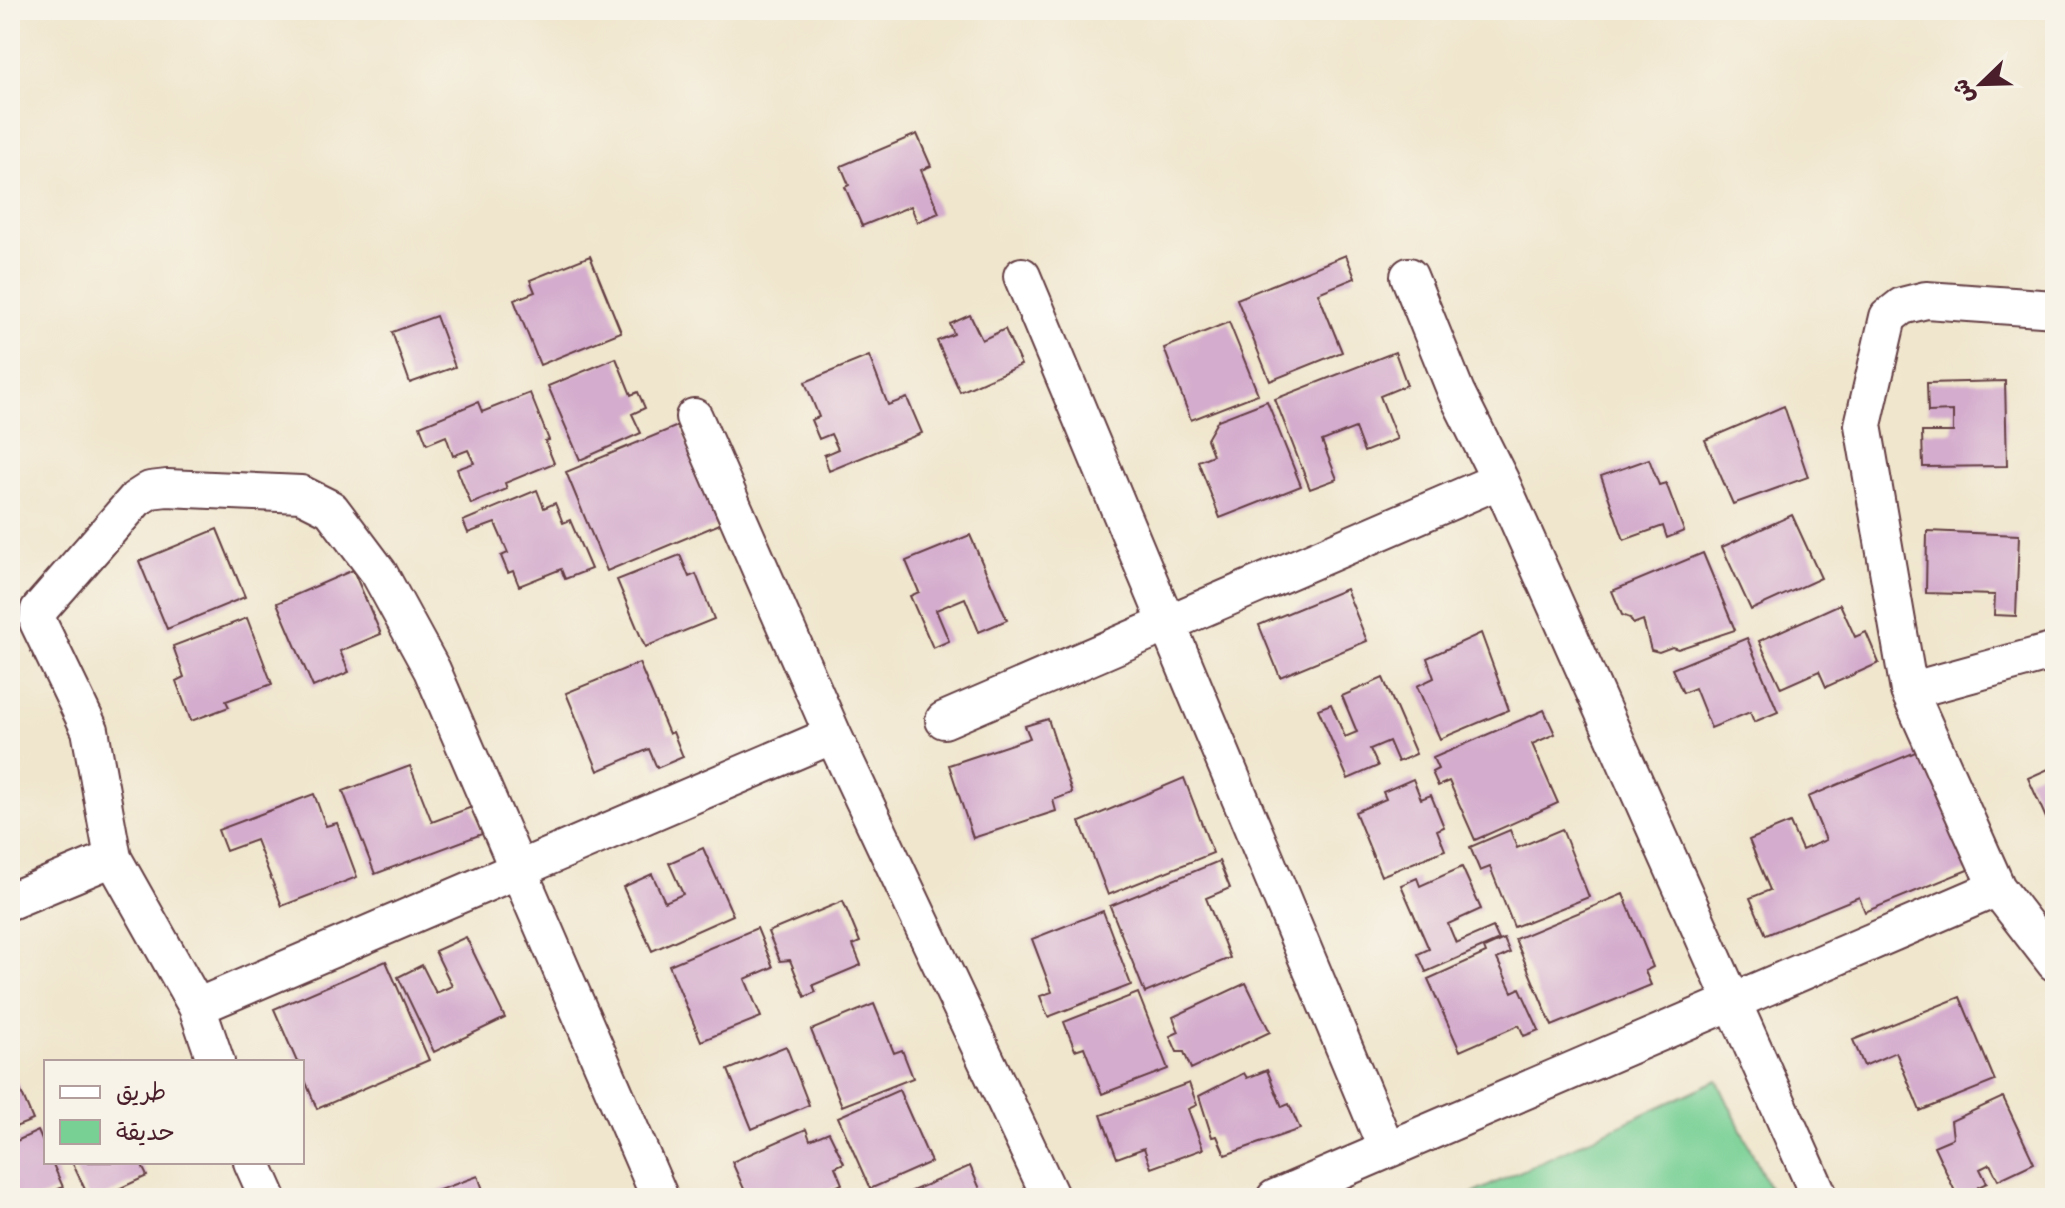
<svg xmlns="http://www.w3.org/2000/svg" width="2065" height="1208" viewBox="0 0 2065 1208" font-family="Delius,'Playpen Sans Arabic',sans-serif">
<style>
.green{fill:#78d095;stroke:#617860;stroke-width:2}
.building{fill:#d4accd}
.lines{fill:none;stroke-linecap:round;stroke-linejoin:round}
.street-casing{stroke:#633d43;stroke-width:40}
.street{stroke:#fff;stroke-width:36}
</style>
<rect width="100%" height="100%" fill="#f7f3e8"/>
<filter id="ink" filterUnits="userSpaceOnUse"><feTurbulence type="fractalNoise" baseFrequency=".0125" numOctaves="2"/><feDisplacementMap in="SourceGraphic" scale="16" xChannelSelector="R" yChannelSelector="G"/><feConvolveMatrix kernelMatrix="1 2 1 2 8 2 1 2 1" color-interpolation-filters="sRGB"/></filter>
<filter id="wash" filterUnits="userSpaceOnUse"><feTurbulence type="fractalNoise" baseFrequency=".006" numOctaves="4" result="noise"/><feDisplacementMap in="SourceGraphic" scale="32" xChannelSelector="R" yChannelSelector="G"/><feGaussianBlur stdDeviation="1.8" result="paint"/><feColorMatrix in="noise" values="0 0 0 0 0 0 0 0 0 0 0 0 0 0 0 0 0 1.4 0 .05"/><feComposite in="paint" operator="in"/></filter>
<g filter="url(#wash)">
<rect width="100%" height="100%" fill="#f0e6cd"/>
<!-- green -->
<path class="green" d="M1717,1080L1774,1198H1463Z"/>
<g id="blocks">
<!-- building -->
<path class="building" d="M917,134L931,166L921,170L939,213L917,222L911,206L862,226L845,187L849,185L841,166Z
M1346,255L1355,278L1318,293L1342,352L1270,381L1237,299Z
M590,256L621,332L540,365L514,300L535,292L530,280Z
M970,315L982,340L1005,329L1021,365L960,392L937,341L954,334L950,324Z
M436,316L455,367L410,383L392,332Z
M1229,322L1258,394L1191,420L1164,348Z
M1395,352L1407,385L1380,396L1397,439L1364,452L1355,428L1322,441L1337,479L1310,489L1275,399Z
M869,356L888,405L907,398L922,433L829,471L824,455L838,449L831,434L819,439L811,420L819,417L805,382Z
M616,358L631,395L638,392L645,408L632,414L641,433L580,460L548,386Z
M2005,381L2007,466L1923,467L1922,432H1953V411L1928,412L1927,383Z
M530,393L549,440L545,441L554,463L505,483L507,489L471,504L457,469L474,463L468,450L453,456L446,436L427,444L420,426L478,402L482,412Z
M1267,401L1301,486L1220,518L1198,461L1213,455L1207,439L1218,420Z
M1784,406L1808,477L1733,504L1705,440Z
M680,425L720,524L607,571L566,472Z
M1649,459L1659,485L1666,483L1684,531L1667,538L1663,526L1624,540L1601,476Z
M537,490L544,508L555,503L563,523L570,520L591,569L565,579L561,569L519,586L513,571L508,573L501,556L508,553L495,523L468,533L463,521Z
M1792,515L1821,578L1751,610L1722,547Z
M217,529L245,597L167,629L139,561Z
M1927,531L2019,535L2016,616L1994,615L1995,595L1926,593Z
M970,535L1007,620L979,632L965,598L936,610L949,641L933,648L910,596L919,592L906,561Z
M1703,553L1735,630L1678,649L1672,647L1659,652L1651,650L1643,620L1633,624L1630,618L1622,615L1612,591Z
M680,555L689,577L696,574L714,619L645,647L617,580Z
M353,570L381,634L340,651L349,672L313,687L277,603Z
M1346,589L1367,641L1280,677L1259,625Z
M1840,604L1855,637L1866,632L1879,663L1826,687L1819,671L1781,688L1759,641Z
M247,618L272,684L226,701L229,707L191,721L176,681L184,677L173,646Z
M1481,633L1509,710L1440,739L1417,686L1434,678L1427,658Z
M1747,638L1778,712L1754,722L1750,712L1711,728L1695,688L1683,693L1672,669Z
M639,663L669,734L673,732L683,757L657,768L649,749L598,771L566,693Z
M1383,678L1416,754L1398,762L1389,741L1370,749L1378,766L1348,779L1318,709L1331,704L1345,737L1357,732L1342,696Z
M1544,710L1555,734L1532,744L1558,803L1475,840L1449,781L1438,786L1432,772L1438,769L1433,758Z
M1048,719L1072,793L1053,800L1056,811L973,838L949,765L1030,738L1025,726Z
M1925,748L1975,867L1865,912L1859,897L1766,935L1750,898L1770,890L1749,840L1790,823L1802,850L1826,840L1808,797Z
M410,766L432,822L472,807L482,834L375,874L343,791Z
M2055,766V838L2028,778Z
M1184,778L1213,853L1108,895L1080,822Z
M1413,779L1421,799L1431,795L1444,827L1437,830L1445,850L1381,876L1355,812L1386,799L1383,792Z
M314,794L326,826L337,823L357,877L282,906L256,840L226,851L218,830Z
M1562,829L1589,897L1514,927L1490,867L1480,871L1470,847L1510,830L1517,848Z
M703,848L733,915L652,951L623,887L652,874L665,902L683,894L669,863Z
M1219,861L1230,888L1206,898L1230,958L1145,993L1110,906Z
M1462,867L1481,909L1448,924L1456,943L1493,927L1499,940L1426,972L1418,954L1429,949L1401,885L1417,878L1420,886Z
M1623,894L1653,967L1645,971L1651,985L1552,1026L1515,939Z
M843,901L860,942L853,945L861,965L813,985L816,992L805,997L790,960L780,961L768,932Z
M1103,911L1131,985L1048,1017L1040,996L1052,992L1032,939Z
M757,928L773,967L745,979L761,1017L701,1041L669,965Z
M466,937L505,1018L434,1052L398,977L422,965L436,993L452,986L435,951Z
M1504,939L1510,953L1497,959L1512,992L1520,988L1539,1030L1524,1036L1519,1025L1460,1051L1428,979L1486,953L1484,948Z
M386,961L429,1060L317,1109L302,1073V1062H297L274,1009Z
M1246,983L1270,1032L1191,1069L1184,1052H1177L1170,1036L1179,1032L1173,1017Z
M1138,993L1168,1069L1102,1094L1084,1047L1075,1050L1064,1022Z
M1960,997L1995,1081L1920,1111L1896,1052L1864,1066L1853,1040Z
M874,1004L894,1053L902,1050L913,1078L842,1106L811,1030Z
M786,1046L809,1105L752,1129L728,1070Z
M10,1066L33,1120L10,1129Z
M1267,1070L1282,1107L1289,1104L1300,1129L1225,1155L1217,1136L1212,1137L1199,1096L1244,1073L1247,1078Z
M1189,1083L1197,1105L1188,1109L1203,1149L1151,1168L1144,1148L1117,1158L1101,1115Z
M899,1090L931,1162L870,1189L838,1117Z
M2003,1097L2034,1163L1998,1180L1990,1164L1980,1169L1987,1183L1978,1187L1982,1196L1958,1198L1934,1146L1953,1138L1951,1121Z
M806,1129L810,1140L829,1132L844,1163L835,1167L842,1184L811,1198H748L732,1162Z
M38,1131L46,1149V1162H52L63,1187L39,1198H10V1144Z
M72,1162H140L147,1176L99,1198H89Z
M970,1166L984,1198H896Z
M478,1176L486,1198H417Z"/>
</g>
</g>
<g filter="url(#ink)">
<use href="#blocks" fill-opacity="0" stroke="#633d43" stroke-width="2"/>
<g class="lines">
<defs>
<path id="street" d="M1022,276L1387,1150
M1409,276L1456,392L1500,480L1820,1198
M2055,309L1926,300L1902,306L1888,317L1863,425L1909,691L1997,888L2055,963
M694,417L833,735L1051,1198
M1909,691L2055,651
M944,720L1500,480
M10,901L113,858
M197,1007L833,735
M216,1062L197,1007L113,858L90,730L38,622L39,610L136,499L150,490L167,488L301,494L331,509L379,573L432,670L660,1198
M252,1162L268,1198
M1275,1198L1997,888"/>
</defs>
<!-- street casing -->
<use href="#street" class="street-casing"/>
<!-- street -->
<use href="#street" class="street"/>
</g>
</g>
<!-- margin -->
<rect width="2065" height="1208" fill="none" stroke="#f7f3e8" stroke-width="40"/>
<!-- legend -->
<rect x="44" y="1060" width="260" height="104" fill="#f7f3e8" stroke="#b29e9c" stroke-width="2"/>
<rect x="60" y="1086" width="40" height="12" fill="#ffffff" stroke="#b29e9c" stroke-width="2"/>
<text x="116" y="1100" font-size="24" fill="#4a1f2b">طريق</text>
<rect x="60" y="1120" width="40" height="24" fill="#78d095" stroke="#b29e9c" stroke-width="2"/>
<text x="116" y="1140" font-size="24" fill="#4a1f2b">حديقة</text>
<!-- north arrow -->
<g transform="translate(1981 84) rotate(247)" stroke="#f7f3e8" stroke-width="6" paint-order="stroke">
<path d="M0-6L14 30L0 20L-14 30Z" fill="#4a1f2b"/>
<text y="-12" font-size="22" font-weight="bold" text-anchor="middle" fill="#4a1f2b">ش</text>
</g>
</svg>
